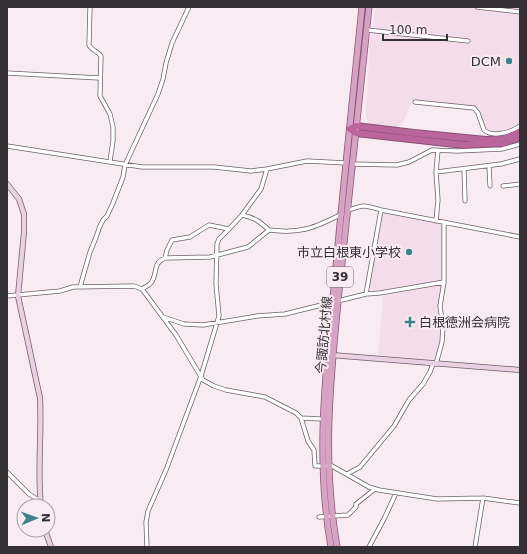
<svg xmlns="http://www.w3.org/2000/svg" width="527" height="554" viewBox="0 0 527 554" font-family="'DejaVu Sans','Noto Sans JP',sans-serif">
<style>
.built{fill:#f3ddea}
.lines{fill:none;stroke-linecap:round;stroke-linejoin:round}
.street-casing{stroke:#6d6067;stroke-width:5}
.secondary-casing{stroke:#6d6067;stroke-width:6}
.primary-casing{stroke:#8b5277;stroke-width:7}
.highway-casing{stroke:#8b5277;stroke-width:8}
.street{stroke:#fff;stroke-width:3.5}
.secondary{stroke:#ead1e1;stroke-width:4.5}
.primary{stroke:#d6a3c3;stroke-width:5.5}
.highway{stroke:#ba659b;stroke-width:6}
.poi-dot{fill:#3d848d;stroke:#f9ebf2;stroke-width:1.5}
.labels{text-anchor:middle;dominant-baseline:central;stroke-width:4;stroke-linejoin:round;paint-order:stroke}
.shield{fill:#f9ebf2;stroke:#70686c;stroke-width:1}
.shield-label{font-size:12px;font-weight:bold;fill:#353033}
.poi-label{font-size:13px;fill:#353033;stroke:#f9ebf2;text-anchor:end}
.street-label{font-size:13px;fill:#353033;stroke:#f9ebf2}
</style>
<rect width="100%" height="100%" fill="#f9ebf2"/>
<!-- built -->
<path class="built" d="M375,7H520V124L498,132H492L488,131L485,127L479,111L476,107L414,100L412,101L403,123L400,125L396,127H378L368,123L366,117V105L370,40L372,34Z
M381,210L444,223V282L374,292L369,287Z
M442,284L440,299V338L438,355L435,361L378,355L383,296Z"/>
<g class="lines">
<defs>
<path id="street" d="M90,7L89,45C92,51 98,51 101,56L100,96L110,114L113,127V141L110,161
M477,7L520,12
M367,30L468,41
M7,73L99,78
M415,102L474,108L478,113L484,130C493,138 511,132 520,126
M7,146L142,167H214L251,171L267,169L307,161L346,163
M352,164L397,165L409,162L432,150L457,151L502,149L520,144
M489,166L490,186
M464,169L465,201
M436,172L501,164L520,159
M503,186L520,184
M347,211C364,204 364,205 381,210L520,237
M242,215C255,218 259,221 269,230
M436,221L438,200L436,172L438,150
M165,258L167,250L172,240L190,237L209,225L229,229L242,215L261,189L267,169
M80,287L90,252L95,240L100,226L103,220L107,216L113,203L123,177L125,165L158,94L163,79L166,63L172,43L189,7
M142,289C145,287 148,286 151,283C158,274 152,263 165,258L210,257L248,247L269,230C301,234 314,228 342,214
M366,294L381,210
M7,296L60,291L73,287L134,286L142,289L176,335L203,380L214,386L226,390L265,397L296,413L301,418L308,441L314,450L315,466H332L369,487L379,490L437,499L483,498L520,503
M163,317L184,324L203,325L257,316L285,314L366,294L380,293L444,282
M436,364L442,342L443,327L440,306L444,282V223
M301,418L322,419
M7,472L29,494L40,501
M347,474L360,467L394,426L409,400L423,384L430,372L433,364
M319,517L348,515L356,507V504L375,489
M147,547L146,522L148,511L166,470L201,376L219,316L216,284L217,244L219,239L229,229
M369,547L385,517L396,493
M475,547L483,498"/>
<path id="secondary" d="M7,184L19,199L24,214V232L18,296L40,398C42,434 37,470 41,506
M331,355L520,370
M45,530L51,547"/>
<path id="primary" d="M331,547C315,456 326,370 335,278C343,188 353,97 362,7
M337,547C321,455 331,373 340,281C349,190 360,98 369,7"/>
<path id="highway" d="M350,129L356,133L464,145L504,143L520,137
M350,129L356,126L414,133L486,140L503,139L520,132"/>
</defs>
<!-- street casing -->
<use href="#street" class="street-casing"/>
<!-- secondary casing -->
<use href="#secondary" class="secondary-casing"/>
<!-- primary casing -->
<use href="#primary" class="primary-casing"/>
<!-- highway casing -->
<use href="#highway" class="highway-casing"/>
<!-- street -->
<use href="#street" class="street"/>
<!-- secondary -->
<use href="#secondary" class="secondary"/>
<!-- primary -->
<use href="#primary" class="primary"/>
<!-- highway -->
<use href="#highway" class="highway"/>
</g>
<!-- markers -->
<g class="poi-dot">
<circle cx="509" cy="61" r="4"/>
<circle cx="409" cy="252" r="4"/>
<path d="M408 316h4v4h4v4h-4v4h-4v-4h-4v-4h4z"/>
</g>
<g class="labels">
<!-- shield labels -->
<rect class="shield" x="327" y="267" width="26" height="20" rx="3"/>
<g class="shield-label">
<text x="340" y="277">39</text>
</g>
<!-- poi labels -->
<g class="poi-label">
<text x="501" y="61">DCM</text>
<text x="401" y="252">市立白根東小学校</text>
<text x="419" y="322" text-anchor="start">白根徳洲会病院</text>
</g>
<!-- street labels -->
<g class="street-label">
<text transform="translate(324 335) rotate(-85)">今諏訪北村線</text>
</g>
</g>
<!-- border -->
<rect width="527" height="554" fill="none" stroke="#353033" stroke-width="16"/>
<!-- north arrow -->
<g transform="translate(36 518) rotate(88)"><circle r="19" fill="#f9ebf2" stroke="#aba0a6"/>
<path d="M0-3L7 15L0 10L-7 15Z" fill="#3d848d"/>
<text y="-6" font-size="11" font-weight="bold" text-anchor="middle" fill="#353033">N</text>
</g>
<!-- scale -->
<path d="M383 34v6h64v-6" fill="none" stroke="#353033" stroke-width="2"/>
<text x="389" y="34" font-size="12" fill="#353033" stroke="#f9ebf2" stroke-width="3" paint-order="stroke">100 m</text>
</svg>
